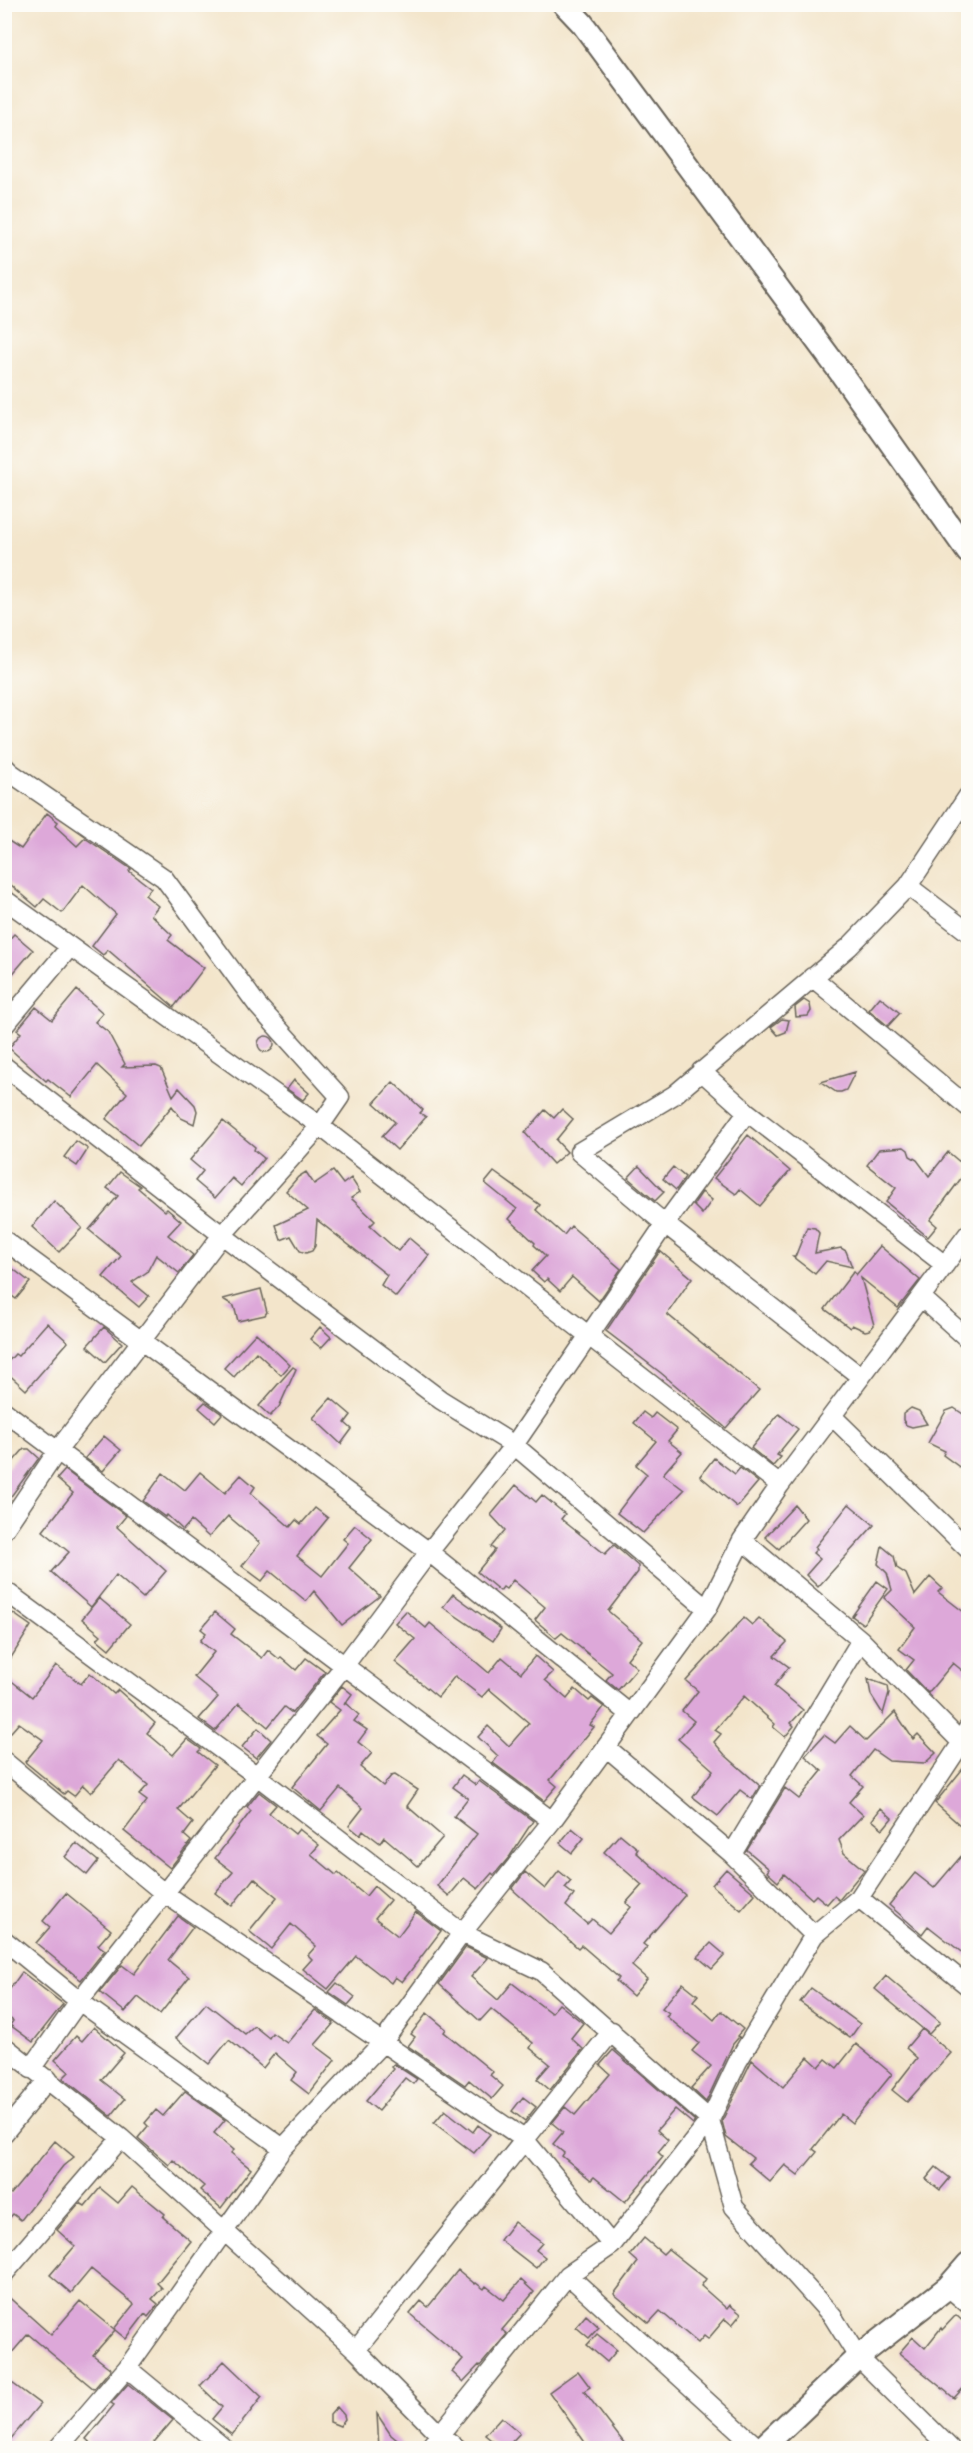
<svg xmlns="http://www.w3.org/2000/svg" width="973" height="2453" viewBox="0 0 973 2453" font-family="'IM FELL Double Pica',serif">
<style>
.building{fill:#dda8d9}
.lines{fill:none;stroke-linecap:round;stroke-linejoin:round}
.minor-casing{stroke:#676259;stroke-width:21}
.tertiary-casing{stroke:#676259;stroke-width:26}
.minor{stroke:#fff;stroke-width:18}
.tertiary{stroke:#fff;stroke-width:22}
</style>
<rect width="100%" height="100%" fill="#fdfcf7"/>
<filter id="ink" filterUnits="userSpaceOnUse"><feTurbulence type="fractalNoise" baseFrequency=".0167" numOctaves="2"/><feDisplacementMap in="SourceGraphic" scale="12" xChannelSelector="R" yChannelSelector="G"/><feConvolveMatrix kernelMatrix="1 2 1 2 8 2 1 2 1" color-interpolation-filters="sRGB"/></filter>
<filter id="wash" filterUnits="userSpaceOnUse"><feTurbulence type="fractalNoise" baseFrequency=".008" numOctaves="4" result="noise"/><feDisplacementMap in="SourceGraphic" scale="24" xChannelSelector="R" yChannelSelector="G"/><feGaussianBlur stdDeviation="1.35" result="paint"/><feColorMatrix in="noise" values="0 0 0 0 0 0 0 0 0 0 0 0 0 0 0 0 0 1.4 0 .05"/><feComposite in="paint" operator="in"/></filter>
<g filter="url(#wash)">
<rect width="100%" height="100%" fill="#f3e5cb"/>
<g id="blocks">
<!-- building -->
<path class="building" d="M47,813L58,822L55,826L77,846L85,838L131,869L129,871L151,888L145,895L158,906L151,915L172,935L168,940L204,968L174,1007L108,950L103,955L92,946L116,914L83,885L62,913L44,899L37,907L4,879V838L21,849Z
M14,934L33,950L4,984V945Z
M77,990L103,1013L95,1022L108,1032L125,1064L122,1067L156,1066L161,1068L173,1096L179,1088L195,1105L197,1111L194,1124L181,1118L172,1106L139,1146L106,1119L127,1093L97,1065L71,1097L48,1079L46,1081L9,1048L21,1033L17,1030L36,1007L52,1020Z
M880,997L900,1013L888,1026L869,1010Z
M804,1000L810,1004L811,1011L808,1016L796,1017L795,1007Z
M782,1019L789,1020L786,1032L778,1035L771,1027Z
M258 1044a8 8 0 1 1 16 0a8 8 0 1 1-16 0Z
M855,1072L846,1090L841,1092H836L821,1082Z
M294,1080L309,1093L303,1100L287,1089Z
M393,1082L423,1110L420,1113L426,1117L397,1150L382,1136L395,1122L374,1103Z
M562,1109L573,1119L556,1140L567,1152L553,1164L525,1133L545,1110L554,1118Z
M223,1121L255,1147L254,1150L264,1158L241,1186L232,1178L215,1198L195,1181L203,1171L190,1160Z
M748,1135L790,1171L760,1206L740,1189L736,1194L714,1178Z
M76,1141L88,1149L77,1166L64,1157Z
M904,1147L908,1150L910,1156L917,1160L929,1176L948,1152L968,1169L930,1220L937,1226L928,1237L886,1202L896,1188L867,1165L879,1149Z
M639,1166L664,1192L655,1201L628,1178Z
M673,1167L685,1177L676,1190L663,1179Z
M333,1171L343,1184L351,1178L360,1192L351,1198L375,1221L370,1226L398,1251L409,1238L429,1255L396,1297L381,1285L387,1275L317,1220L315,1246L312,1251L306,1253L300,1251L291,1236L281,1240L276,1225L308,1210L286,1191L298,1177L306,1172L314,1184Z
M120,1172L140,1186L138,1188L165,1211L167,1209L181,1221L168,1235L193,1255L179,1273L156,1255L147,1272L132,1282L149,1296L139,1307L103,1277L121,1256L89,1230L118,1196L107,1188Z
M494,1172L540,1205L536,1210L564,1235L571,1226L621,1269L599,1301L572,1277L560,1291L547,1279L544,1282L532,1271L546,1256L534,1245L535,1243L509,1219L517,1209L485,1183Z
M702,1192L712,1200L702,1214L693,1205Z
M54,1201L82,1228L59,1252L32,1227Z
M807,1227L815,1228L819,1233L815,1253L841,1248L846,1251L852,1267L826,1261L815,1274L793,1257H795Z
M880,1246L920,1280L898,1308L861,1278L874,1325L870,1330L865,1331L852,1325L850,1328L825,1309L854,1271L856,1275Z
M660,1251L692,1278L667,1314L759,1390L726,1428L661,1373L606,1331Z
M4,1262L30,1282L16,1299L4,1290Z
M261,1289L267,1312L265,1315L238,1321L234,1306L223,1299Z
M47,1323L68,1342L26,1390L4,1370V1366L15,1354L18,1356Z
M104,1327L122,1343L105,1362L87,1346Z
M320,1327L331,1337L321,1348L310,1339Z
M256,1333L290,1365L281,1375L256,1352L234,1377L224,1368Z
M293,1367L296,1369L279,1407L270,1416L259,1406Z
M331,1398L351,1415L345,1423L352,1429L341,1444L313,1418Z
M205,1402L222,1414L215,1422L199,1408Z
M911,1408L919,1411L927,1424L912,1427L906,1425L903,1420V1414Z
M954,1408L969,1418V1474L943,1455L945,1451L928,1443L946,1411Z
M643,1412L651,1418L655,1413L677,1430L668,1441L682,1452L663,1474L684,1490L643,1533L617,1513L647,1474L636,1465L656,1441L634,1423Z
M779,1414L798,1429L777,1455L781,1457L773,1466L751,1448Z
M104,1436L121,1450L103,1471L85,1458Z
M24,1449H29L39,1458L4,1506V1472Z
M714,1458L735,1474L740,1468L758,1482L737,1507L700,1476Z
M65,1470L126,1516L117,1527L166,1571L143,1598L116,1575L91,1607L51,1572L69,1552L43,1531L73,1493L57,1479Z
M200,1472L225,1493L241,1475L255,1487L251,1493L290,1527L296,1520L301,1524L315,1508L328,1518L297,1556L322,1576L348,1543L343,1539L355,1525L372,1539L349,1568L380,1596L342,1625L314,1591L306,1601L270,1571L262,1581L242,1566L260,1543L228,1516L209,1537L191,1521L183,1530L167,1515L165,1517L143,1501L163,1473L185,1490Z
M516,1485L536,1502L542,1495L565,1514L561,1519L605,1554L614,1545L638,1566V1572L608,1611L642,1640L627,1659L637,1668L618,1690L606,1680L612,1673L562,1633L556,1638L535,1620L545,1607L513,1580L506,1589L503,1587L500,1591L477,1572L495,1550L491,1547L505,1530L491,1515Z
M849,1504L874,1525L818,1587L806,1575L820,1559L813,1553L817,1549L815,1547Z
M795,1505L806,1519L779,1549L765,1537Z
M882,1546L894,1556L897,1568L906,1574L915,1595L930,1577L942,1588L938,1592L969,1616V1676L953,1663L928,1693L906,1670L914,1660L899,1649L915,1627L884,1598L892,1590L887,1573L878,1564Z
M877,1581L888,1589L863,1624L852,1616Z
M453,1594L501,1629L493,1641L443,1607Z
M99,1598L130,1624L109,1649L97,1639L101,1635L82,1619Z
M4,1607L31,1626L4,1669Z
M406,1611L426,1628L430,1623L489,1673L502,1657L521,1673L535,1656L553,1672L545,1680L567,1699L575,1689L589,1701L592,1698L604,1707L590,1725L594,1727L550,1780L557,1786L544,1801L493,1763L498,1756L478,1737L488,1726L509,1746L529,1723L489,1689L482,1697L455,1676L438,1697L395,1662L415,1639L395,1623Z
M215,1612L235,1629L231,1634L262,1658L268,1650L279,1659L281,1657L296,1670L306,1658L325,1672L292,1713L284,1707L268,1727L239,1703L215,1731L199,1719L218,1697L194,1677L214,1652L200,1641L206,1633L201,1629Z
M744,1618L752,1625L759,1618L787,1642L774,1656L789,1667L774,1686L803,1710L791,1723L794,1726L785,1737L773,1727L775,1724L744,1696L715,1730L721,1734L714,1742L725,1755L760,1786L752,1799L740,1790L718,1816L693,1797L713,1770L678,1739L694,1721L682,1711L698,1691L686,1681Z
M56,1665L81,1684L90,1673L114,1694L118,1690L155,1723L147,1733L173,1755L187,1739L201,1749L198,1752L215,1765L178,1810L193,1823L184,1835L191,1841L170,1868L124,1831L147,1801L139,1795L148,1785L119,1760L91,1793L83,1785L74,1796L67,1791L64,1794L25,1762L43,1740L19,1723L4,1740V1675L32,1697Z
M868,1679L888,1686L889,1693L883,1714L871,1695Z
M342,1686L352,1694L344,1705L345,1703L359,1715L354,1721L367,1730L358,1742L372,1753L360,1767L383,1786L391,1776L395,1775L418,1790L407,1806L443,1837L418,1866L384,1837L380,1843L363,1830L360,1835L349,1826L363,1808L340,1788L321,1811L292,1787L327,1744L317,1736L340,1710L329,1702Z
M895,1712L913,1739L918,1734L936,1753L925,1763L889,1761L873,1750L852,1776L863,1786L849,1802L863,1815L839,1840L844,1853L864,1870L839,1900L834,1896L827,1904L816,1895L812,1899L784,1874L778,1882L767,1872L769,1869L747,1850L785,1788L799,1799L822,1771L805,1756L824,1735L835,1743L850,1726L866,1741Z
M258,1728L271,1740L256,1758L242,1747Z
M969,1761V1833L935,1803Z
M462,1775L476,1785L479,1781L533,1821L510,1856L494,1875L492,1873L478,1889L464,1878L449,1896L437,1886L477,1834L454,1816L468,1798L453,1787Z
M259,1792L276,1805L269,1813L295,1834L299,1829L319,1845L311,1854L336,1875L338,1873L366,1896L374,1886L390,1900L375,1918L398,1936L416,1912L441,1931L402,1982L395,1977L391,1983L356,1956L328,1989L303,1969L312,1959L308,1955L316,1946L291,1924L271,1949L249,1931L277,1897L254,1878L232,1906L215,1893L233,1872L215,1858L251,1811L247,1807Z
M881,1808L892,1818L883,1829L872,1820Z
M572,1828L584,1838L572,1853L560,1843Z
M620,1834L638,1849L636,1852L685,1895L643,1944L647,1947L632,1966L647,1979L633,1996L616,1981L619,1978L581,1945L578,1948L512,1889L525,1872L545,1889L559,1871L571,1881L565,1888L574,1895L566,1906L587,1924L592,1919L609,1933L631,1907L626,1903L642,1885L604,1852Z
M76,1843L98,1861L87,1875L65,1857Z
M969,1847V1958L928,1926L922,1934L889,1905L915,1873L934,1888Z
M726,1869L755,1894L741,1910L712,1885Z
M66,1893L111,1930L98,1945L105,1950L81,1980L36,1943L50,1927L43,1921Z
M178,1916L193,1927L168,1960L189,1977L160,2014L138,1997L125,2012L100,1992L122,1965L134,1974Z
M711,1943L725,1955L712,1969L698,1957Z
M466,1947L488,1958L471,1977L498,2000L512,1983L551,2013L559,2004L583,2023L571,2038L583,2049L550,2090L537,2079L550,2064L530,2048L533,2043L491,2009L480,2021L439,1984Z
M22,1972L63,2004L33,2042L10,2025L13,2021L4,2014V1997Z
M886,1976L940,2022L929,2034L875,1989Z
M337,1983L355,1997L348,2005L329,1992Z
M683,1983L698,1995L693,2001L714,2020L721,2011L743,2029L737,2036L739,2037L733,2044L706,2102L691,2088L711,2066L692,2051L699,2043L666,2016L669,2013L662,2008Z
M811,1988L860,2024L850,2038L800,2002Z
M206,2003L245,2034L254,2026L269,2038L272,2033L287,2043L315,2010L334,2023L315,2045L335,2060L309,2094L291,2080L297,2072L275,2053L263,2068L229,2040L209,2064L176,2038Z
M427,2013L446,2029L444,2032L493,2072L490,2075L503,2086L492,2099L469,2080L465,2085L408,2046L415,2037L411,2034Z
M94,2027L124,2053L101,2080L125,2099L111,2116L63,2078L69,2072L55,2060L76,2036L82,2041Z
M922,2029L951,2053L907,2102L892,2090L917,2058L906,2048Z
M856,2044L892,2074L852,2123L841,2114L813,2149L817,2152L798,2175L785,2165L770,2182L748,2163L753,2158L726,2137L722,2121L752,2060L783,2087L808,2057L819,2067L826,2059L837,2068Z
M613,2050L695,2121L693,2124L675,2109L657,2130L668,2140L658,2152L663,2157L625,2202L594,2177L591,2180L562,2156L564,2153L553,2144L563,2132L552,2123L565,2107L575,2115L610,2074L600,2065Z
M394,2064L417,2079L413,2084L405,2078L378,2111L366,2101L393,2069L391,2067Z
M185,2091L225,2120L214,2133L234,2150L231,2153L251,2169L221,2208L200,2190L204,2186L173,2160L169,2165L138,2138L148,2126L145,2123L156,2110L163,2116Z
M523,2097L536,2107L525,2121L512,2111Z
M445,2110L473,2132L478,2125L490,2134L474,2153L434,2123Z
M55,2141L74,2157L63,2166L21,2220L13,2214L4,2224V2189L11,2194Z
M936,2167L950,2178L940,2190L926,2179Z
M132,2187L165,2214L163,2217L191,2241L157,2283L162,2288L152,2299L158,2304L156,2307L148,2317L145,2314L126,2339L115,2330L93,2355L111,2369L94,2389L28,2334L4,2362V2293L51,2335L80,2301L114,2329L134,2304L91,2269L71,2293L50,2275L75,2246L57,2230L80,2203L85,2206L100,2188L118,2203Z
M514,2222L542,2243L536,2250L545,2257L536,2268L500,2240Z
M644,2238L663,2254L668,2249L706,2279L701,2286L727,2309L730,2305L741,2314L732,2325L725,2319L708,2339L704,2336L698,2343L660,2311L649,2323L614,2294L638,2262L630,2255Z
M458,2270L475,2284L476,2283L484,2289L486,2286L504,2300L521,2280L534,2292L502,2330L507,2334L480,2366L479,2365L463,2382L452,2372L463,2359L410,2314L421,2301L428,2307Z
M586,2315L599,2327L589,2338L576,2327Z
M956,2315L969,2327V2382L954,2398L899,2353L913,2337L925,2348L941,2328L942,2330Z
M597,2334L617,2350L607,2362L587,2345Z
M224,2361L262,2397L232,2435L212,2419L222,2407L200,2386Z
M578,2371L590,2387L584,2391L628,2448H589L549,2392Z
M4,2377L40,2404L4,2447Z
M128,2384L173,2420L149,2448H96L86,2439L114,2405L111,2403Z
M337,2407L344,2415L345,2419L340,2426L330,2422V2415Z
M377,2414L391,2435L407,2448H379Z
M501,2417L520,2433L506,2448H501L485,2435Z"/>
</g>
</g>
<g filter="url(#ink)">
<use href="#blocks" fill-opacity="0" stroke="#676259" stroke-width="1.5"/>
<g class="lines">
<defs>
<path id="minor" d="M4,766L11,773L164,878L258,1006L340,1097L320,1126L222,1235L58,1450L4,1530
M908,886L968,932
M4,899L320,1126L780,1485
M812,977L968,1107
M4,1026L70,947
M4,1066L222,1235L441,1400L514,1445L707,1609
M701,1071L747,1112L945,1265
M4,1240L429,1552L630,1714
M921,1297L968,1339
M861,1377L665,1224L579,1152L674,1095L849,947L908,886L968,796
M4,1411L552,1821
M832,1416L968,1549
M742,1540L861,1640L968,1749
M4,1590L257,1776L462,1933L541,1971L710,2120L734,2207L833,2317L858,2357L950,2448
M606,1747L732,1854L814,1935
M4,1761L164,1893L524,2139L612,2245
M732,1854L861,1640
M859,1898L968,1986
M4,1940L79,2001L283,2148
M4,2046L121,2138L356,2350L439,2434L457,2448
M31,2069L79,2001L344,1666L429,1552L514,1445L665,1224L747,1112
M4,2133L48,2079
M4,2274L121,2138
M568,2275L758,2448
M948,2287L968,2304
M356,2350L612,2031
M127,2368L224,2448
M58,2448L127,2368L283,2148L383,2042L462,1933L552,1821L707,1609L742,1540L780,1485L968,1234
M429,2448L568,2275L612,2245L710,2120L738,2061L814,1935L859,1898L962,1742L968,1728"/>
<path id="tertiary" d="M564,4L582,23L841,373L968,552
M762,2448L858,2357L948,2287L968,2264"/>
</defs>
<!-- minor casing -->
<use href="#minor" class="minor-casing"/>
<!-- tertiary casing -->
<use href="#tertiary" class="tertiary-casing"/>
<!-- minor -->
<use href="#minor" class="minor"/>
<!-- tertiary -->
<use href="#tertiary" class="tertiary"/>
</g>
</g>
<!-- margin -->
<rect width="973" height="2453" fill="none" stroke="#fdfcf7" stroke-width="24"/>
</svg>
